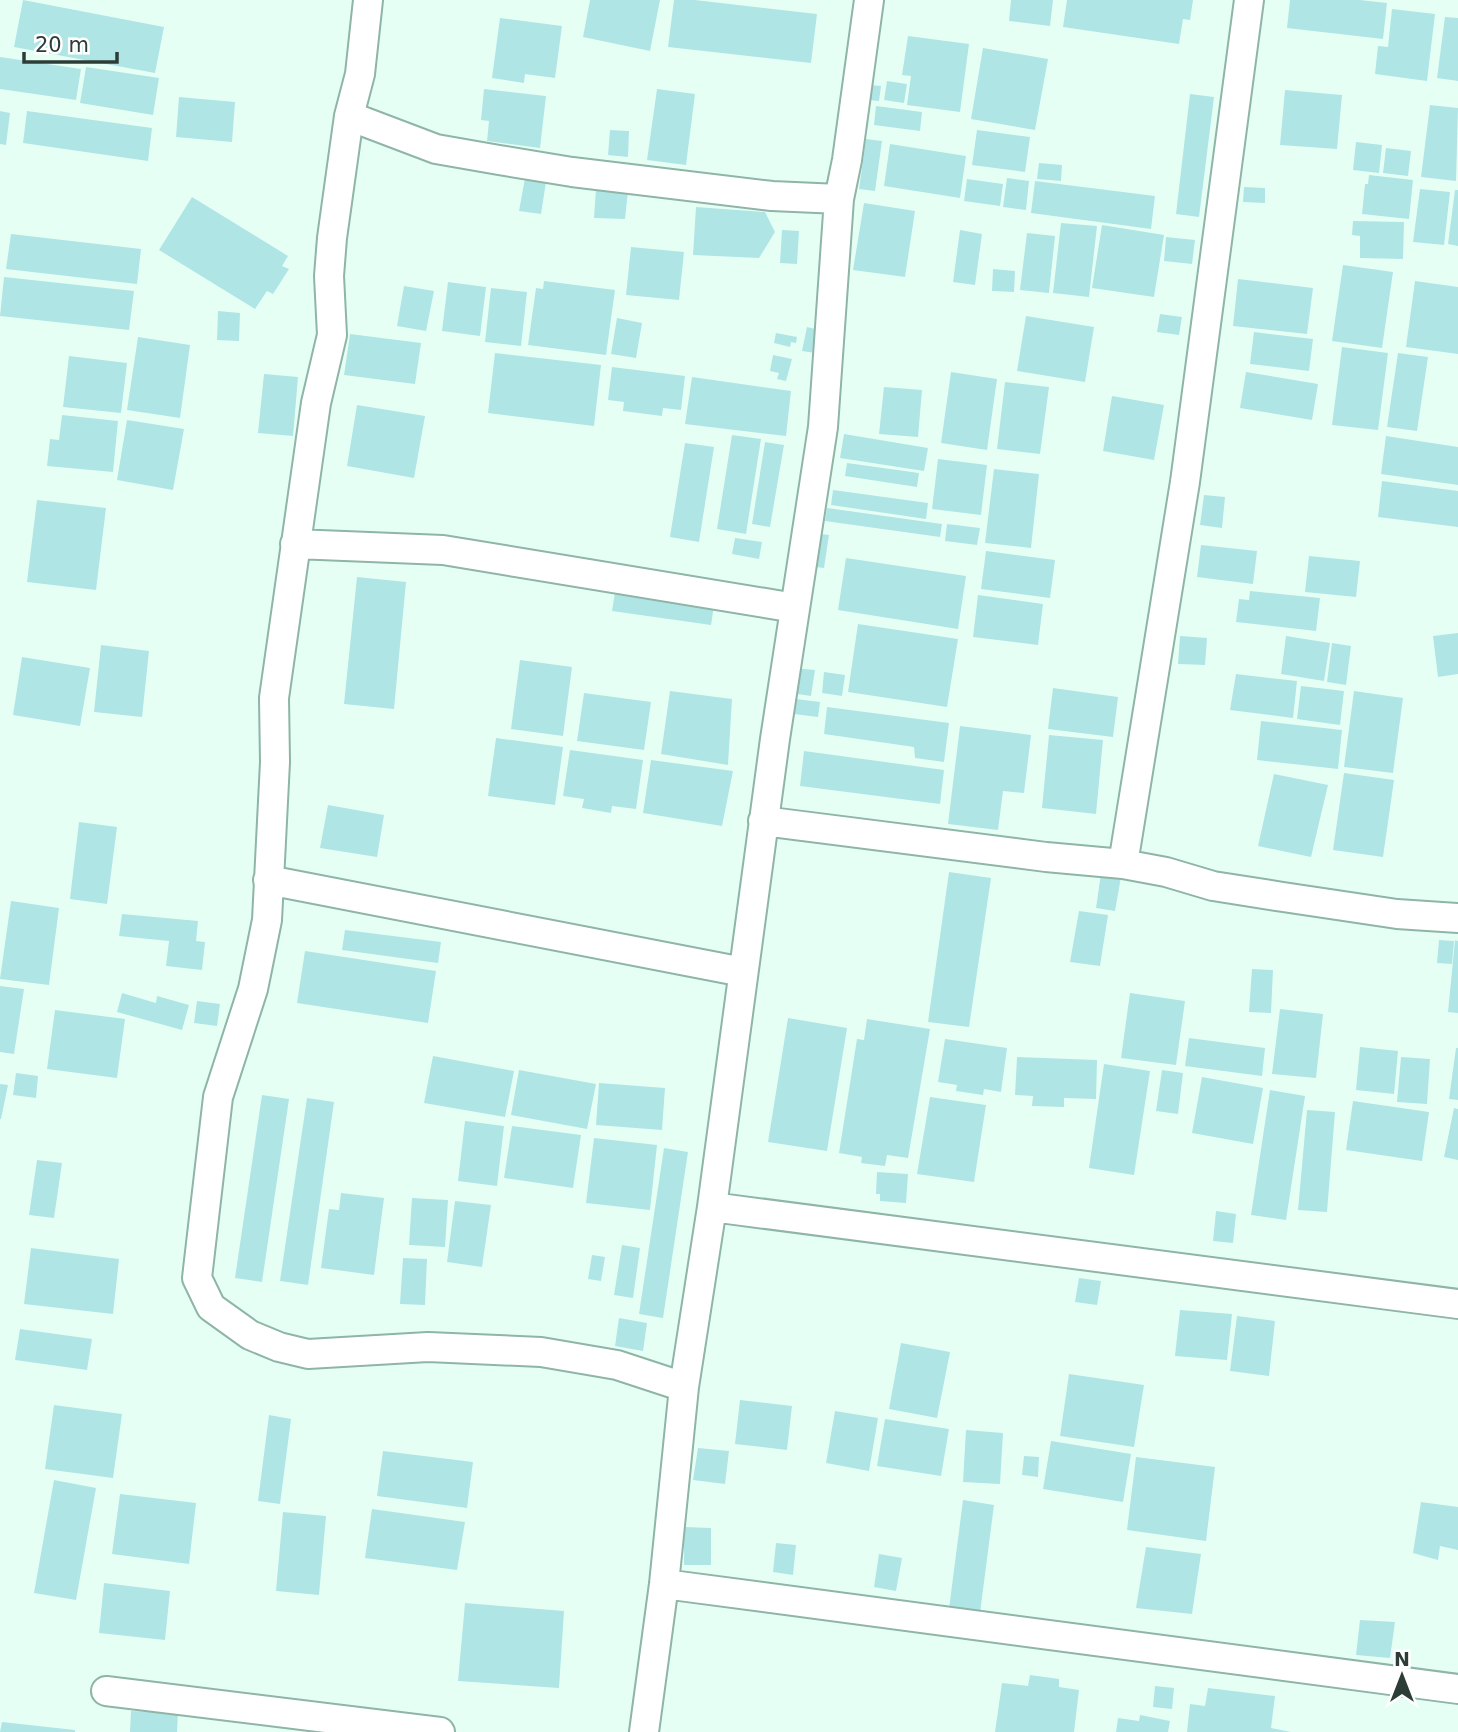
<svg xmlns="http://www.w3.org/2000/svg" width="1458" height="1732" viewBox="0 0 1458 1732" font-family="'DejaVu Sans',sans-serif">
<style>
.building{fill:#b0e5e6}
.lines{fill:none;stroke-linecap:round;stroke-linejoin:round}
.minor-casing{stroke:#8eb5a7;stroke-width:32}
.minor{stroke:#fff;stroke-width:28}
</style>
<rect width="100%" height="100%" fill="#e6fff5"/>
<!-- building -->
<path class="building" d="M23,0L164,27L155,73L14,47Z
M590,0H660L650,51L583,37Z
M674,0H695L817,14L811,63L668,47Z
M1011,0H1053L1050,26L1009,21Z
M1067,0H1193L1190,20L1183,19L1179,44L1063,27Z
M1290,0H1360L1387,3L1383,39L1287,28Z
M1392,9L1435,14L1427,81L1375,74L1378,46L1388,47Z
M1445,17L1458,18V81L1437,78Z
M500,18L562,26L555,78L525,74L524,83L492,78Z
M908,36L969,44L960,112L907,105L911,76L902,75Z
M983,48L1048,59L1035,130L971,119Z
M0,57L81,69L76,100L0,89Z
M86,67L159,78L153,115L80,103Z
M887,81L907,84L904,103L884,100Z
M871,85L881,86L879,101L869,100Z
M484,89L546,96L540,148L487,141L489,121L481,120Z
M657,89L695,94L686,165L647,160Z
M1285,90L1342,95L1337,149L1280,145Z
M1190,94L1214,97L1199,217L1176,214Z
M179,97L235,102L232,142L176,137Z
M1430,105L1458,108L1456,181L1421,177Z
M876,106L922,112L920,131L874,125Z
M0,111L10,113L6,145L0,144Z
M27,111L152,128L148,161L23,143Z
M610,130L629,131L628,157L608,155Z
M977,130L1030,137L1025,172L972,165Z
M866,139L882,141L875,191L859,189Z
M1356,142L1382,145L1379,173L1353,170Z
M890,144L966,156L960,198L884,186Z
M1386,148L1411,151L1408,176L1383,173Z
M1039,163L1062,165L1061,181L1037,179Z
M1369,175L1413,180L1409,219L1362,214L1365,184H1368Z
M525,178L546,182L541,214L519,211Z
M1007,178L1029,181L1026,210L1003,207Z
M967,179L1003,184L1000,206L964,201Z
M1035,181L1155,196L1151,229L1031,213Z
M1244,187L1265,188V203L1243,202Z
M596,189L628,191L625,219L594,218Z
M1420,189L1450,192L1444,245L1413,242Z
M1455,190H1458V246L1448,244Z
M192,197L288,256L282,266L289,269L273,294L267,291L255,309L159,250Z
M864,203L915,211L905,277L853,270Z
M696,207L765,212L775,232L759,258L693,255Z
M1353,221L1404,222L1403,259L1360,258V236L1352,235Z
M1061,223L1097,226L1089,297L1053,293Z
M1102,225L1164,235L1154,297L1092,288Z
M782,230L799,231L797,264L780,263Z
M960,230L982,234L975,285L953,282Z
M1027,233L1055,236L1049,293L1020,290Z
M11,234L141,249L137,284L6,269Z
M1166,237L1195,240L1192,264L1164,261Z
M631,247L684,252L679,300L626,295Z
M1343,265L1393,272L1382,348L1332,341Z
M993,269L1015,271L1014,292L992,291Z
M4,277L134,291L129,330L0,316Z
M1238,279L1313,288L1307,334L1233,326Z
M544,281L615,290L606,355L528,345L536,288L543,289Z
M1415,281L1458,287V354L1406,347Z
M448,282L486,287L480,336L442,331Z
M404,286L434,291L426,331L397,326Z
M491,288L527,292L521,346L485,342Z
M218,311L240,313L239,341L217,340Z
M1160,314L1182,317L1179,335L1157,332Z
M1026,316L1094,327L1085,382L1017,371Z
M617,318L642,323L636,358L611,354Z
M807,327L820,330L815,353L802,351Z
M1254,332L1313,339L1309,371L1250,364Z
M776,333L797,337L796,343L791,342L790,347L774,343Z
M350,334L421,343L415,384L344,375Z
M138,337L190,345L180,418L127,410Z
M1342,347L1388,353L1378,430L1332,425Z
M495,353L601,365L594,426L488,413Z
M1398,353L1428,357L1417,431L1387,427Z
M773,355L792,359L786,381L777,379L779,373L770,371Z
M69,356L127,363L121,413L63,407Z
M612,367L685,376L681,410L663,408L662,416L623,411L624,402L608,400Z
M951,372L997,379L987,450L941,443Z
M1246,372L1318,384L1312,420L1240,408Z
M264,374L298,377L293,436L258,433Z
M692,377L791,391L786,436L685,424Z
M1005,382L1049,387L1040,454L997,449Z
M884,387L922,390L918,437L879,434Z
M1112,396L1164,405L1154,460L1103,451Z
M357,405L425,416L414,478L347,466Z
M62,415L118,421L113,472L47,466L50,439L59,440Z
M127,420L184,429L173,490L117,480Z
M844,434L928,448L924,471L840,458Z
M732,435L761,439L746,534L717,529Z
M1386,436L1458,447V485L1381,474Z
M765,442L784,445L770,527L752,524Z
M685,443L714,447L699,542L670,537Z
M938,459L987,465L981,515L932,509Z
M847,463L919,473L917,487L845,476Z
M994,469L1039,474L1031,548L985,543Z
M1382,481L1458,491V527L1378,517Z
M833,490L928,503L926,519L831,505Z
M1204,495L1225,497L1222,528L1200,525Z
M37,500L106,508L96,590L27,582Z
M827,508L942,524L940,537L825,521Z
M947,524L980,528L977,545L945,541Z
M813,533L829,535L824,568L808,566Z
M735,538L762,542L759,559L732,554Z
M1201,545L1257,551L1253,584L1197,577Z
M986,551L1055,560L1050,598L981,589Z
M1309,556L1360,561L1356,597L1305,592Z
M846,558L966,576L958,629L838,610Z
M357,577L406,582L394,709L344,704Z
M616,586L715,599L711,625L612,611Z
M1250,591L1320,598L1316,631L1236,622L1239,599L1249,600Z
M978,595L1043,604L1038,645L973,637Z
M858,624L958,639L947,707L848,692Z
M1458,633V674L1438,677L1433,636Z
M1180,636L1207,638L1205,665L1178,664Z
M1286,636L1330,643L1324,681L1281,674Z
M1332,643L1351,646L1346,685L1327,682Z
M101,645L149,651L142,717L94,712Z
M22,657L90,668L80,726L13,715Z
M520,660L572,667L563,736L511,729Z
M794,668L815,670L811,696L791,693Z
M824,672L845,675L842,696L822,693Z
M1236,674L1297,681L1293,718L1230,710Z
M1301,686L1344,691L1340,725L1297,719Z
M1053,688L1118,697L1113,737L1048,729Z
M670,691L732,699L728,765L661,754Z
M1354,691L1403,698L1393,773L1344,767Z
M584,693L651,702L644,750L577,741Z
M796,699L820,702L818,717L794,714Z
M827,707L949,723L944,762L915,758L914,747L824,734Z
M1261,721L1342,730L1338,769L1257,760Z
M960,726L1031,735L1024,793L1003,791L998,830L948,824Z
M1049,735L1103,740L1096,814L1042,808Z
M496,738L563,747L555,805L488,796Z
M570,750L643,760L636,809L612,806L611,813L582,808L584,799L563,796Z
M804,751L944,770L940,804L800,786Z
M651,760L733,771L722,826L643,813Z
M1344,773L1394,780L1383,857L1333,850Z
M1274,774L1328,785L1311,857L1258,846Z
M328,805L384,815L377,857L320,848Z
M79,822L117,827L107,904L70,899Z
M949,872L991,878L969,1027L928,1022Z
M1101,873L1121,877L1115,911L1096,908Z
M11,901L59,908L49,985L0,979Z
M1079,911L1108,915L1100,966L1070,962Z
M122,914L198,921L196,941L205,942L202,970L166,966L169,941L119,936Z
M345,930L441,942L438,963L342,950Z
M1439,940L1454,941L1452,964L1437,963Z
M1455,940L1458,941V1013L1448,1012Z
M305,951L436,971L428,1023L297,1003Z
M1252,969L1273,970L1271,1013L1249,1012Z
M0,986L24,989L14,1054L0,1052Z
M122,993L156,1003L157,996L189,1005L182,1030L117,1012Z
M1130,993L1185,1001L1176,1065L1121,1058Z
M197,1001L220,1004L217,1026L194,1023Z
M1280,1009L1323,1014L1316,1078L1272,1074Z
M55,1010L125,1019L117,1078L47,1069Z
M788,1018L847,1028L827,1151L768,1142Z
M867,1019L930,1029L908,1158L887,1155L885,1166L861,1163L862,1157L839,1153L857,1039L864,1040Z
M1189,1038L1265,1048L1262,1076L1185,1066Z
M945,1039L1007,1048L1001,1092L984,1089L983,1095L956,1091L957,1085L938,1082Z
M1360,1047L1398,1051L1394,1094L1356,1090Z
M1456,1048H1458V1100L1449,1099Z
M433,1056L514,1071L505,1117L424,1103Z
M1017,1057L1097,1060L1096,1099L1064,1098V1107L1032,1106L1033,1096L1015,1095Z
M1401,1057L1430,1059L1427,1104L1397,1102Z
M1104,1064L1150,1071L1134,1175L1089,1168Z
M519,1070L596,1084L587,1129L511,1115Z
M1162,1070L1183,1073L1178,1114L1156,1111Z
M16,1073L38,1076L36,1098L13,1095Z
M1202,1077L1263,1088L1253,1144L1192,1133Z
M599,1083L665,1088L662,1130L596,1125Z
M0,1084L8,1085L1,1119H0Z
M1270,1090L1305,1096L1286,1220L1251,1215Z
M262,1095L289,1099L262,1282L235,1278Z
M930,1097L986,1105L974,1182L917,1174Z
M307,1098L334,1102L308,1285L280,1281Z
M1353,1101L1429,1112L1422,1161L1346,1150Z
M1454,1108L1458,1109V1160L1444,1157Z
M1307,1110L1335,1112L1327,1212L1298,1210Z
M465,1121L504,1126L497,1186L458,1181Z
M512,1126L581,1135L573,1188L504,1178Z
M594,1138L657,1145L650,1210L586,1203Z
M664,1148L688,1152L663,1318L639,1314Z
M37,1160L62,1163L54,1218L29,1215Z
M877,1172L908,1174L906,1203L880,1201V1194H876Z
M341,1193L384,1198L374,1275L321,1268L329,1209L339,1210Z
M412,1198L448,1200L445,1247L409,1245Z
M455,1201L491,1205L482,1267L447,1262Z
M1216,1211L1236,1214L1233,1243L1213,1241Z
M622,1245L640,1248L633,1298L614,1295Z
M31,1248L119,1259L113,1314L24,1304Z
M592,1255L605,1257L601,1281L588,1279Z
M403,1258L427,1259L425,1305L400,1304Z
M1079,1278L1101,1281L1097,1305L1075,1302Z
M1180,1310L1232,1314L1227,1360L1175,1356Z
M1237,1316L1275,1321L1269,1376L1230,1371Z
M619,1318L647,1323L643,1351L615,1346Z
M20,1329L92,1339L87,1370L15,1360Z
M901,1343L950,1352L937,1418L889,1409Z
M1069,1374L1144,1385L1134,1447L1060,1436Z
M740,1400L792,1406L787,1450L735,1444Z
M54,1405L122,1414L113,1478L45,1469Z
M835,1411L878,1418L869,1471L826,1463Z
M269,1415L291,1419L280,1504L258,1501Z
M885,1419L949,1429L941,1476L877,1466Z
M966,1430L1003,1433L1000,1484L963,1482Z
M1051,1441L1131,1454L1123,1502L1043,1489Z
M698,1448L729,1451L725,1484L693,1480Z
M383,1451L473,1462L467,1508L377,1496Z
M1024,1456L1039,1457L1038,1477L1022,1475Z
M1136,1457L1215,1467L1206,1541L1127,1530Z
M54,1480L96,1488L76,1600L34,1593Z
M120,1494L196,1503L189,1564L112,1554Z
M963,1500L994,1505L980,1613L949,1609Z
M1421,1502L1458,1507V1550L1440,1546L1438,1560L1413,1553Z
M372,1509L465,1522L457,1570L365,1558Z
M283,1512L326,1516L319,1595L276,1591Z
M684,1527L711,1528V1565H684Z
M776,1543L796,1545L793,1575L773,1572Z
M1146,1547L1201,1554L1192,1614L1136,1608Z
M879,1554L902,1558L896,1591L874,1587Z
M104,1583L170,1591L165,1640L99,1633Z
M465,1603L564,1611L559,1688L458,1681Z
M1360,1620L1395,1622L1390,1658L1356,1655Z
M1030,1675L1059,1679V1687L1079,1690L1074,1732H995L1002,1683L1028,1686Z
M1155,1686L1174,1688L1172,1709L1153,1707Z
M1208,1688L1275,1696L1271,1728L1291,1732H1187L1190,1704L1205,1706Z
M131,1711L178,1713L177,1732H130Z
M1140,1715L1170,1721L1168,1732H1116L1118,1718L1139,1721Z
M2,1722L75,1730V1732H0Z"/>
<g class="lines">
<defs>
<path id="minor" d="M368,0L360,74L349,116L332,238L329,276L332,335L316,403L274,698L275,762L267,920L253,989L218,1097L197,1278L211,1307L250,1335L279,1347L308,1354L428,1347L541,1352L617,1365L684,1387
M349,116L436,149L499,160L572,172L772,196L839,199
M295,544L443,550L795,608
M763,821L1046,857L1123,864L1166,872L1213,886L1283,897L1397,914L1458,918
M1123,864L1185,482L1249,0
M268,880L743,972
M712,1207L1458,1304
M664,1584L1458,1689
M106,1691L440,1732
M644,1732L664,1584L684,1387L712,1207L775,739L823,427L839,199L847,160L869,0"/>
</defs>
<!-- minor casing -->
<use href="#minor" class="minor-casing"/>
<!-- minor -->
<use href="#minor" class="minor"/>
</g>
<!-- north arrow -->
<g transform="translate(1402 1676)" stroke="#ffffff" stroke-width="5" paint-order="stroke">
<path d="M0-5L12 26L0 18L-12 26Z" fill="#2c3c36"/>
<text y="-10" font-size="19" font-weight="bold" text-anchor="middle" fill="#2c3c36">N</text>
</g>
<!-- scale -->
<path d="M24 52v10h93v-10" fill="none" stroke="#2c3c36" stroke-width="3.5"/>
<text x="35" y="52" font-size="21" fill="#2c3c36" stroke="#ffffff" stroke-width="5" paint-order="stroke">20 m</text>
</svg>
